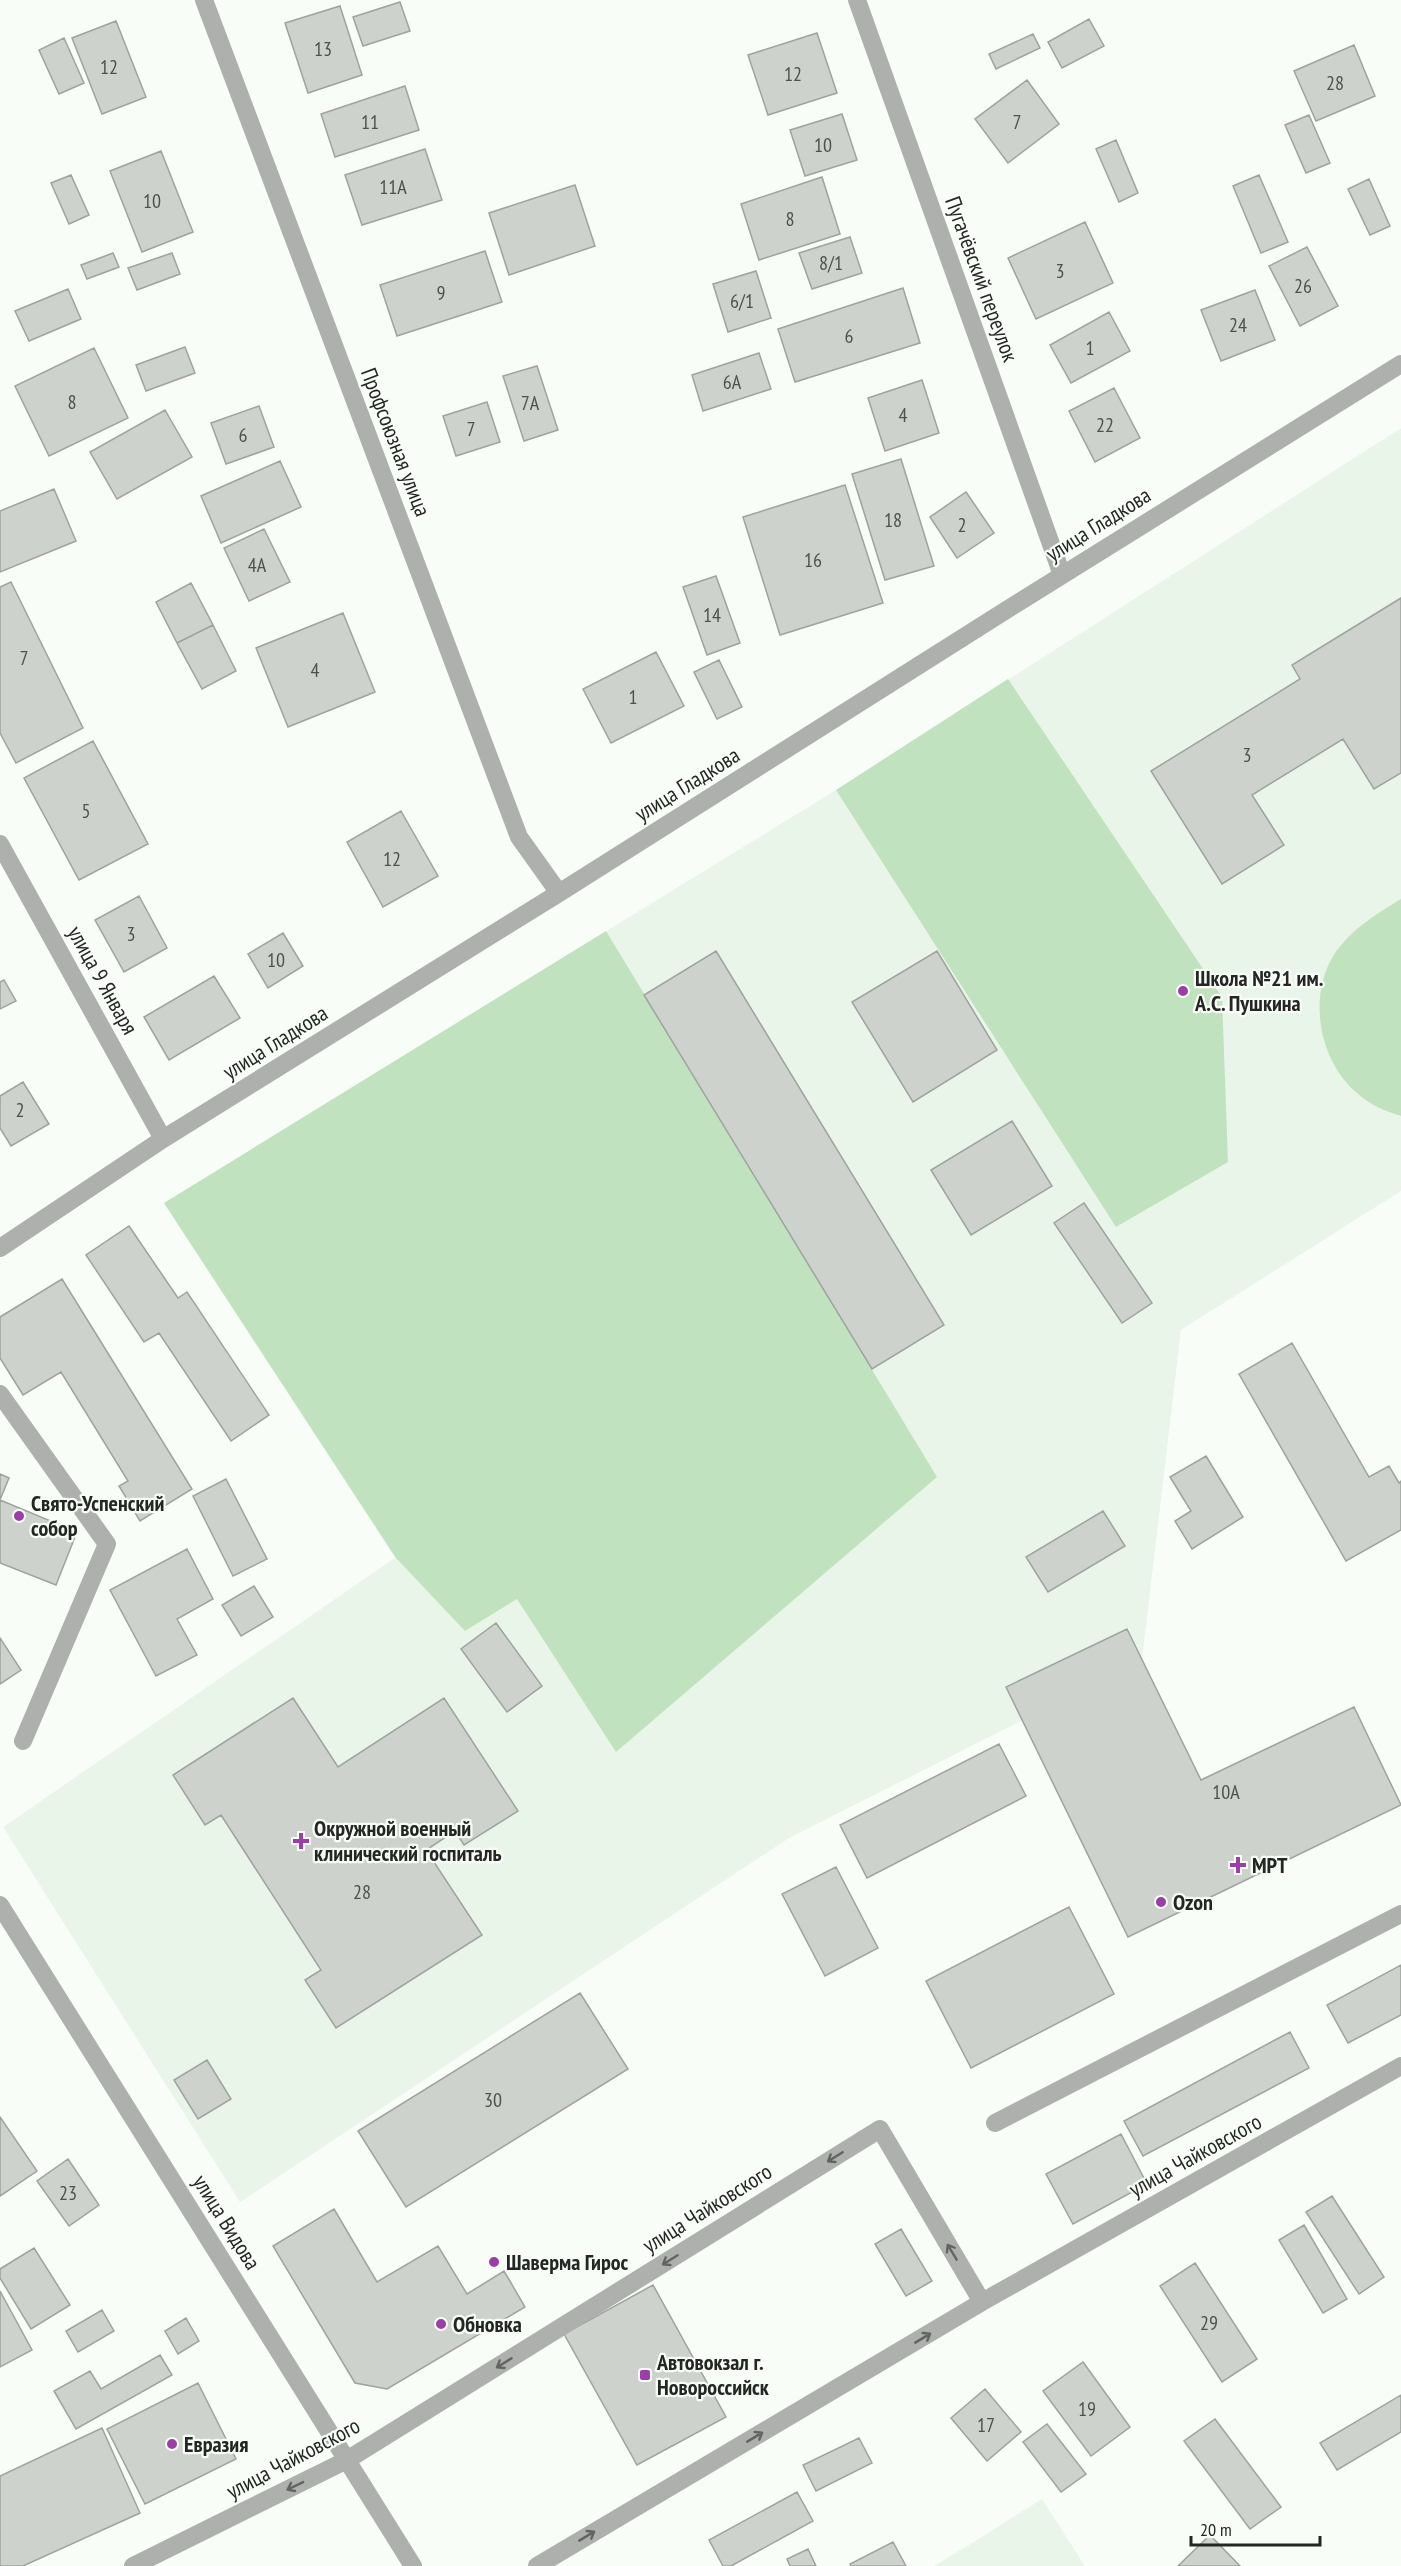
<svg xmlns="http://www.w3.org/2000/svg" width="1401" height="2566" viewBox="0 0 1401 2566" font-family="'PT Sans Narrow',sans-serif">
<style>
.built{fill:#eaf5e9}
.green{fill:#c1e2be}
.building{fill:#cdd2cd;stroke:#9ea39d;stroke-width:1.5}
.lines{fill:none;stroke-linecap:round;stroke-linejoin:round}
.minor{stroke:#aeb0ae;stroke-width:18}
.oneway{stroke:#626462}
.poi-dot{fill:#9c3ea8;stroke:#f8fdf8;stroke-width:2}
.labels{text-anchor:middle;dominant-baseline:central;stroke-width:4.5;stroke-linejoin:round;paint-order:stroke}
.number-label{font-size:20px;fill:#4e514e}
.street-label{font-size:22px;fill:#242624;stroke:#f8fdf8}
.poi-label{font-size:22px;font-weight:bold;fill:#242624;stroke:#f8fdf8;text-anchor:start}
</style>
<rect width="100%" height="100%" fill="#f8fdf8"/>
<!-- built -->
<path class="built" d="M1401,428V1191L1181,1330L1142,1660L789,1838L240,2202L3,1827L395,1558L164,1203L836,790Z
M1042,2499L1085,2566H934L972,2543Z"/>
<!-- green -->
<path class="green" d="M1008,679L1222,997L1228,1162L1116,1227L836,790Z
M1401,899V1116C1385,1111 1370,1105 1357,1093C1320,1062 1308,1000 1332,958C1348,931 1375,915 1401,899Z
M606,931L937,1477L616,1752L517,1599L465,1631L396,1558L164,1203Z"/>
<!-- building -->
<path class="building" d="M400,2L410,31L363,46L353,17Z
M340,6L362,75L308,93L285,23Z
M1089,19L1104,46L1062,68L1048,42Z
M116,21L146,97L102,114L72,38Z
M817,33L837,93L768,115L748,55Z
M1033,34L1040,48L996,69L989,54Z
M64,38L84,83L59,94L39,50Z
M1354,45L1375,96L1316,121L1294,71Z
M1027,80L1059,124L1008,163L975,119Z
M405,86L419,130L335,157L321,114Z
M842,114L857,160L805,176L790,130Z
M1309,115L1330,163L1306,173L1285,125Z
M1116,140L1138,193L1119,202L1096,149Z
M425,149L442,200L362,225L345,175Z
M161,151L193,232L142,252L110,171Z
M71,175L89,215L69,224L51,183Z
M1259,175L1288,242L1261,253L1233,186Z
M822,177L840,234L759,260L741,204Z
M1369,179L1390,226L1370,235L1348,189Z
M575,185L595,246L509,275L489,213Z
M1085,222L1113,283L1036,319L1008,258Z
M850,237L862,273L812,289L799,253Z
M1307,247L1338,306L1300,326L1269,266Z
M485,251L502,302L397,336L380,285Z
M113,253L119,267L87,279L81,265Z
M172,253L180,274L137,290L128,268Z
M756,271L771,318L728,332L713,284Z
M903,288L920,343L795,382L778,329Z
M68,289L81,319L29,341L15,311Z
M1255,290L1275,340L1221,361L1201,310Z
M1109,312L1130,351L1071,383L1050,345Z
M185,347L195,373L146,391L136,365Z
M94,348L128,418L49,456L15,386Z
M759,353L771,389L703,411L692,375Z
M537,366L558,430L524,441L503,376Z
M922,380L939,433L885,451L868,398Z
M1114,388L1140,438L1095,462L1069,411Z
M487,402L500,442L456,456L443,416Z
M259,406L274,447L226,464L211,423Z
M165,410L192,457L117,499L90,452Z
M901,459L934,566L885,580L852,474Z
M280,461L301,507L221,543L201,496Z
M845,485L883,603L780,635L743,517Z
M54,489L76,541L0,572V511Z
M966,492L994,533L957,558L930,517Z
M264,529L290,582L249,601L224,548Z
M716,576L740,643L707,655L683,587Z
M11,582L83,728L16,763L0,733V587Z
M191,583L213,625L177,643L156,602Z
M1401,598V773L1374,789L1343,739L1252,795L1284,845L1222,884L1151,771L1300,679L1292,665Z
M343,613L375,692L288,727L256,648Z
M213,625L236,671L202,689L177,643Z
M656,652L684,706L611,743L583,689Z
M719,660L742,707L717,719L694,672Z
M93,741L148,844L79,880L24,778Z
M401,811L438,876L383,907L347,842Z
M139,896L167,948L124,972L95,920Z
M283,933L303,966L268,988L248,954Z
M716,951L944,1325L872,1369L644,995Z
M937,951L997,1050L913,1102L852,1002Z
M214,976L240,1018L169,1060L144,1017Z
M4,980L16,1001L0,1009V982Z
M23,1082L49,1124L11,1146L0,1128V1096Z
M1012,1121L1052,1186L971,1235L931,1170Z
M1084,1203L1152,1303L1122,1323L1054,1223Z
M129,1226L178,1298L187,1292L269,1415L231,1441L159,1333L144,1342L86,1255Z
M62,1279L192,1489L140,1521L119,1486L128,1481L61,1372L23,1395L0,1358V1317Z
M1292,1343L1369,1477L1389,1466L1399,1483L1401,1481V1530L1346,1561L1239,1374Z
M1206,1456L1243,1517L1192,1549L1175,1521L1191,1511L1170,1477Z
M0,1474L9,1478L0,1500L77,1532L56,1585L0,1563Z
M226,1479L267,1559L233,1576L193,1496Z
M1103,1511L1125,1546L1048,1592L1026,1557Z
M187,1549L213,1599L177,1619L197,1655L156,1676L110,1590Z
M254,1586L273,1617L241,1636L222,1605Z
M496,1623L542,1686L507,1712L461,1649Z
M1127,1629L1201,1780L1354,1707L1401,1805L1128,1937L1006,1687Z
M0,1638L21,1670L0,1684Z
M293,1698L338,1767L444,1698L518,1811L464,1845L455,1831L426,1850L482,1935L336,2028L305,1980L321,1970L221,1815L205,1825L173,1775Z
M999,1744L1026,1796L867,1878L840,1825Z
M836,1867L878,1948L825,1976L782,1894Z
M1069,1907L1114,1994L971,2068L926,1981Z
M1401,1965V2015L1348,2043L1327,2005Z
M580,1993L628,2069L406,2207L358,2131Z
M1290,2032L1309,2068L1143,2156L1124,2121Z
M207,2060L231,2099L198,2119L174,2080Z
M0,2117L37,2171L0,2196Z
M1121,2134L1147,2184L1073,2224L1046,2174Z
M68,2159L99,2205L69,2226L37,2181Z
M1332,2196L1384,2277L1359,2294L1306,2212Z
M334,2209L377,2282L438,2246L467,2294L504,2271L525,2307L387,2389L355,2383L273,2246Z
M1304,2225L1347,2299L1323,2313L1279,2240Z
M901,2229L932,2281L906,2296L875,2244Z
M34,2248L70,2305L31,2329L0,2278V2269Z
M1195,2263L1257,2359L1222,2382L1160,2286Z
M653,2285L726,2417L637,2465L564,2334Z
M0,2291L32,2350L0,2367Z
M102,2310L114,2331L78,2352L66,2331Z
M186,2318L199,2341L178,2354L165,2331Z
M160,2355L172,2375L76,2429L54,2391L90,2371L101,2389Z
M1083,2362L1130,2427L1091,2456L1043,2391Z
M198,2383L236,2459L145,2504L107,2429Z
M985,2389L1021,2432L987,2461L951,2418Z
M1401,2395V2432L1337,2470L1320,2443Z
M1215,2419L1281,2507L1250,2529L1184,2441Z
M1047,2424L1086,2474L1061,2492L1023,2442Z
M102,2428L140,2513L23,2566H0V2476Z
M859,2438L872,2463L816,2491L803,2465Z
M797,2492L813,2521L731,2566H723L709,2540Z
M1210,2535L1240,2566H1178Z
M893,2542L906,2566H851L850,2564Z
M808,2549L816,2566H790L787,2559Z"/>
<g class="lines">
<!-- minor -->
<path class="minor" d="M204,0L519,837L559,893
M857,0L1062,575
M0,844L163,1139
M0,1248L163,1139L559,893L1008,609L1401,364
M0,1394L107,1544L23,1741
M0,1905L413,2566
M995,2123L1401,1914
M133,2566L347,2460L880,2129L982,2302
M537,2566L982,2302L1401,2066"/>
</g>
<!-- one-way arrows -->
<defs><path id="oneway-shaft" d="M-6 0H5M1.5-3L5.5 0L1.5 3" fill="none" stroke-width="1.6" stroke-linecap="round" stroke-linejoin="round" transform="scale(1.5)"/></defs>
<g class="oneway">
<use href="#oneway-shaft" transform="translate(835 2157) rotate(148)"/>
<use href="#oneway-shaft" transform="translate(952 2252) rotate(-121)"/>
<use href="#oneway-shaft" transform="translate(670 2260) rotate(148)"/>
<use href="#oneway-shaft" transform="translate(923 2338) rotate(-31)"/>
<use href="#oneway-shaft" transform="translate(504 2363) rotate(148)"/>
<use href="#oneway-shaft" transform="translate(755 2437) rotate(-31)"/>
<use href="#oneway-shaft" transform="translate(295 2486) rotate(154)"/>
<use href="#oneway-shaft" transform="translate(587 2536) rotate(-31)"/>
</g>
<!-- markers -->
<g class="poi-dot">
<circle cx="1183" cy="991" r="6"/>
<circle cx="19" cy="1516" r="6"/>
<path d="M298 1832h6v6h6v6h-6v6h-6v-6h-6v-6h6z"/>
<path d="M1235 1856h6v6h6v6h-6v6h-6v-6h-6v-6h6z"/>
<circle cx="1161" cy="1902" r="6"/>
<circle cx="494" cy="2262" r="6"/>
<circle cx="441" cy="2324" r="6"/>
<rect x="639" y="2369" width="12" height="12" rx="3"/>
<circle cx="172" cy="2444" r="6"/>
</g>
<g class="labels">
<!-- number labels -->
<g class="number-label">
<text x="323" y="49">13</text>
<text x="109" y="67">12</text>
<text x="793" y="74">12</text>
<text x="1335" y="83">28</text>
<text x="370" y="122">11</text>
<text x="1017" y="122">7</text>
<text x="823" y="145">10</text>
<text x="393" y="187">11А</text>
<text x="152" y="201">10</text>
<text x="790" y="219">8</text>
<text x="831" y="263">8/1</text>
<text x="1060" y="271">3</text>
<text x="1303" y="286">26</text>
<text x="441" y="293">9</text>
<text x="742" y="301">6/1</text>
<text x="1238" y="325">24</text>
<text x="849" y="336">6</text>
<text x="1090" y="348">1</text>
<text x="732" y="382">6А</text>
<text x="72" y="402">8</text>
<text x="530" y="403">7А</text>
<text x="903" y="415">4</text>
<text x="1105" y="425">22</text>
<text x="471" y="429">7</text>
<text x="243" y="435">6</text>
<text x="893" y="520">18</text>
<text x="962" y="525">2</text>
<text x="813" y="560">16</text>
<text x="257" y="565">4А</text>
<text x="712" y="615">14</text>
<text x="24" y="658">7</text>
<text x="315" y="670">4</text>
<text x="633" y="697">1</text>
<text x="1247" y="755">3</text>
<text x="86" y="811">5</text>
<text x="392" y="859">12</text>
<text x="131" y="934">3</text>
<text x="276" y="960">10</text>
<text x="20" y="1110">2</text>
<text x="1226" y="1792">10А</text>
<text x="362" y="1892">28</text>
<text x="493" y="2100">30</text>
<text x="68" y="2193">23</text>
<text x="1209" y="2323">29</text>
<text x="1087" y="2409">19</text>
<text x="986" y="2425">17</text>
</g>
<!-- street labels -->
<g class="street-label">
<text transform="translate(982 279) rotate(70)">Пугачёвский переулок</text>
<text transform="translate(396 442) rotate(69)">Профсоюзная улица</text>
<text transform="translate(1098 524) rotate(-32)">улица Гладкова</text>
<text transform="translate(687 784) rotate(-32)">улица Гладкова</text>
<text transform="translate(103 980) rotate(61)">улица 9 Января</text>
<text transform="translate(275 1042) rotate(-32)">улица Гладкова</text>
<text transform="translate(1195 2155) rotate(-29)">улица Чайковского</text>
<text transform="translate(707 2208) rotate(-32)">улица Чайковского</text>
<text transform="translate(227 2222) rotate(58)">улица Видова</text>
<text transform="translate(293 2458) rotate(-28)">улица Чайковского</text>
</g>
<!-- poi labels -->
<g class="poi-label">
<text x="1195" y="978">Школа №21 им.<tspan x="1195" dy="25">А.С. Пушкина</tspan></text>
<text x="31" y="1503">Свято-Успенский<tspan x="31" dy="25">собор</tspan></text>
<text x="314" y="1828">Окружной военный<tspan x="314" dy="25">клинический госпиталь</tspan></text>
<text x="1252" y="1865">МРТ</text>
<text x="1173" y="1902">Ozon</text>
<text x="506" y="2262">Шаверма Гирос</text>
<text x="453" y="2324">Обновка</text>
<text x="657" y="2362">Автовокзал г.<tspan x="657" dy="25">Новороссийск</tspan></text>
<text x="184" y="2444">Евразия</text>
</g>
</g>
<!-- scale -->
<path d="M1191 2536v9h129v-9" fill="none" stroke="#242624" stroke-width="3"/>
<text x="1200" y="2536" font-size="18" fill="#242624" stroke="#f8fdf8" stroke-width="4.5" paint-order="stroke">20 m</text>
</svg>
